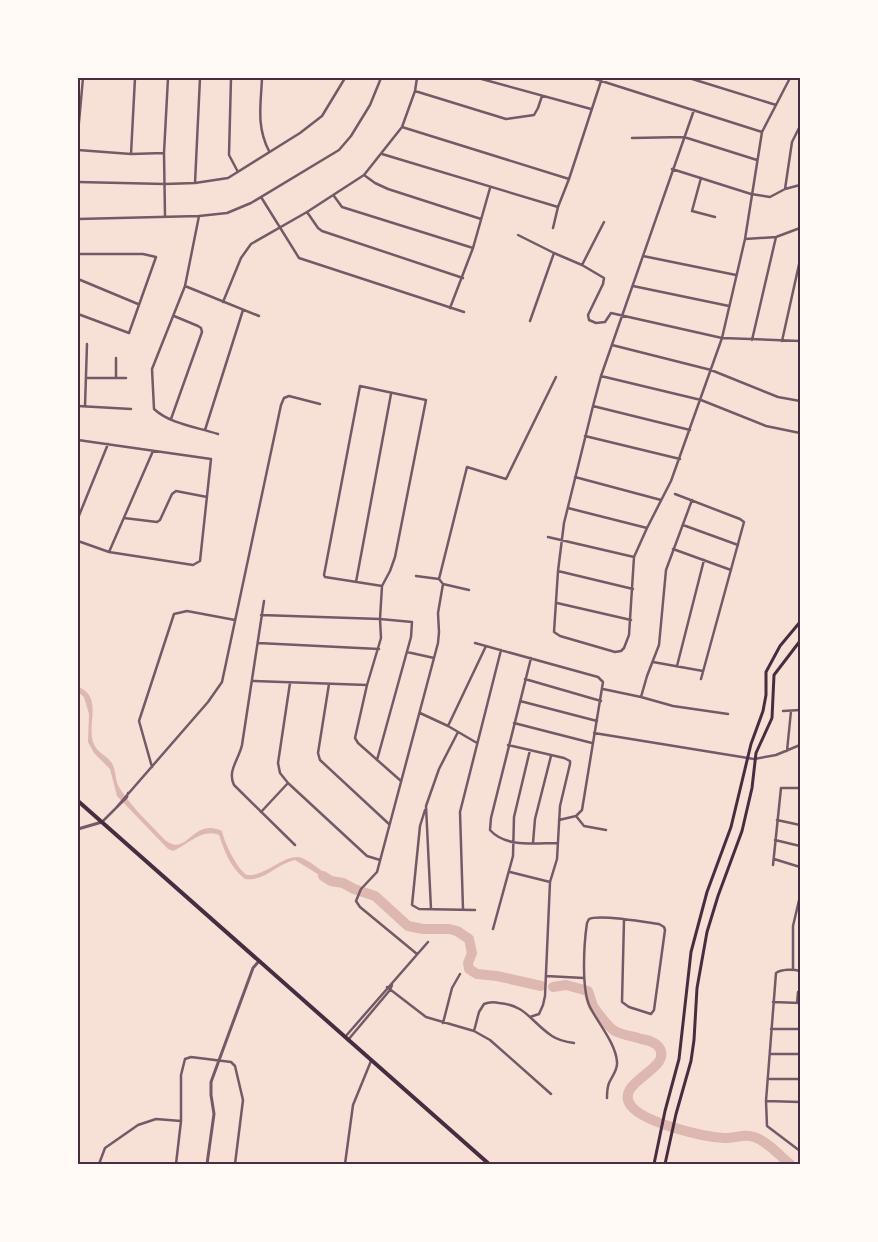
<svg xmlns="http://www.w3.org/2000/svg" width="878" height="1242" viewBox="0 0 878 1242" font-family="Karla,sans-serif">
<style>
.water{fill:#dcb8b0}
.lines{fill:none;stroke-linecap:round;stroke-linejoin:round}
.river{stroke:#dcb8b0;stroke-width:10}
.minor{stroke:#755966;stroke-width:2.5}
.tertiary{stroke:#755966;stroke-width:3}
.secondary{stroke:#4a2c40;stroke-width:3}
.trunk{stroke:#4a2c40;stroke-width:4}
.neatline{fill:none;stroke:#4a2c40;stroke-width:2}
</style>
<rect width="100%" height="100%" fill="#f7e1d7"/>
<!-- water -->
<path class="water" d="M78,687C103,696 87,724 93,742C97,754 108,755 113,765C116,772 115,780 119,787C131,807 149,823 165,840C188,858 192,817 222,831C224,842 237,869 247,875C266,877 286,852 302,858C313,863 324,873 334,880L332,883L295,860C278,863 264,882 245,879C231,869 224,850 219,835C202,828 188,845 173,851L168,849L117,796L110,769L94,753L88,742L89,714L84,697L78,692Z"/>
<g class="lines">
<!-- river -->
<path class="river" d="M323,876L331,881L343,883L354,889L375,896L408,926L423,929H449L457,931L469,939L472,953L468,963L469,969L477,974L497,976L541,986
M553,987L566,985L588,991C590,996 591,1001 593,1006C596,1011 610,1029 615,1031C622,1035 632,1036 641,1039C647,1040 653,1041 658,1046C677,1069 610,1082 632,1107C646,1123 703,1137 724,1138C734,1139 744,1133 754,1137C767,1141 780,1156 790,1164"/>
<!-- minor -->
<path class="minor" d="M231,78L229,155L238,172
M262,78C261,104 256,126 269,151
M478,78L591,109
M592,78L762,132
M689,78L776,105
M415,91L506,119L534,115L538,108L542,96
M694,110L601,376L593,406L564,523L558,571L554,632L560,636L615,652L621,651L624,648L629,635L634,557L647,528L671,481L722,338L745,239L762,132L790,78
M402,127L569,179
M78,133L83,78
M632,138L684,137L757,160
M78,150L131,154L164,153
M131,154L135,78
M382,154L558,207
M672,169L751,194L770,197L785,189L800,185
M364,175L375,183L388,189L481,219
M701,178L692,211L715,217
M78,182L165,184L195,183L228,178L300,133L322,116L345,78
M195,183L200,78
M785,189L792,142L800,126
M334,196L342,207L473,248
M261,197L299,258L464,312
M307,212L318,228L322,231L463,278
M165,216L164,153L168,78
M199,216L185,286L152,369L154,409C170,424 197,427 218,434
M78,219L199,216L227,213L251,203L339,150L351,136L370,105L381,78
M553,228L558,207L569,179L602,78
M518,235L554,253L530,321
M745,239L776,237L800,228
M554,253L582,265L604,278L603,284L588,315L589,320L596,323L605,322L611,313L722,338L800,341
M78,254H143L156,257L129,333L78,314
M643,256L736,275
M582,265L604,222
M78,279L138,304
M185,286L259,316
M633,286L729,306
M223,302L241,258L251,244L307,212L364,175L402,127L415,91L417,78
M450,308L473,248L490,188
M752,340L776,237
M782,341L800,260
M612,345L711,370L778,397L800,401
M116,358V378
M601,376L701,400L766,426L800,433
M86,378H126
M78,406L131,409
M85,406L87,344
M593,406L690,430
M171,419L202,332L201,328L198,326L174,316
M205,430L243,310
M585,436L680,459
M78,440L211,459L200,561L193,565L109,552L78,541
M575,477L661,500
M675,494L740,519L744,522L701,679
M568,508L647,528
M78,518L108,444
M124,518L157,522L160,520L172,494L176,491L207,497
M683,525L738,545
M548,537L634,557
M673,549L731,570
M109,552L153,451
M558,571L633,589
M416,576L439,579
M356,582L391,394
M382,586L325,577L324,575L360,386L426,400L395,557L390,571L382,586L380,619L381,638L367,685L355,738L358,743L401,781
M469,590L443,584L439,579L467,467L506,479L556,377
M264,601L242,745C239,759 227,771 234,785L295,845
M557,603L631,620
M261,615L380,619L412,622L411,637L377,760
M258,643L379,649
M475,643L598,677L603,682L582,810L576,816L559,820
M407,652L434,658
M531,658L491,818L490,830C506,848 536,843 557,843
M653,662L703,671
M677,666L704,560
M525,679L601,701
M253,681L367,685
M290,683L278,763L280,773L288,783L367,856L380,860
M329,684L318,753L320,760L389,824
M603,689L641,697L673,706L728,714
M641,697L647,676L659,645L666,570L692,500
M520,701L597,721
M783,711L800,710
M420,713L448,726L477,743
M514,723L592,743
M448,726L486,646
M594,733L754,759L776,755L800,745
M508,745L564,758L570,761V764L560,806L557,859L550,882L545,996L543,1005L539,1014L530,1017
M787,751L791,711
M152,767L139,721L174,614L187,611L235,620
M116,808L127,797L128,793
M425,810L420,826L412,905L419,909L475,910
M261,812L288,783
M576,816L584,826L606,830
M777,820L800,825
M102,822L115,809L208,702L222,682L281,405L284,398L289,396L320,404
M775,840L800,846
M533,843L535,819L551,756
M774,859L800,867
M773,865L781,788H800
M510,872L550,882
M431,909L426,806L439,769L458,732
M463,909L460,812L501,650
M493,929L513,856L514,817L530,750
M417,954L360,907L356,901L361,889L377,872L438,643L439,632L438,613L443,584
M793,970V926L800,896
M800,971C793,969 782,969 776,973L766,1101L800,1102
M546,976L584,978
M387,987L426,1017L474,1031L490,1040L551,1094
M773,1002L800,1003
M797,1003L798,992
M443,1023L452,988L460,974
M771,1029H800
M474,1031L479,1012L484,1004C489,1002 494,1002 499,1003C526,1005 531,1022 552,1036C558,1040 566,1042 574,1043
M345,1037L428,942
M348,1040L390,990L392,985
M770,1054H800
M770,1079H800
M607,1098C607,1093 607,1088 609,1083C612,1076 618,1070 617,1062C616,1044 598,1023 590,1007C581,989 584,943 587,923L589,919C599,914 645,922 659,924L664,927L665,930L654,1010L651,1014L629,1007L622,1002L624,920
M766,1101L767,1126L800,1151
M99,1164L105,1148L138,1125L156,1119L181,1121
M176,1164L181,1121V1075L185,1059L191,1057L231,1062L235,1066L243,1100L235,1164
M345,1164L353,1105L371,1061"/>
<!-- tertiary -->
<path class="tertiary" d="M78,829L102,822
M207,1164L214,1114L211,1095V1082L253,968L259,961"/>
<!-- secondary -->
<path class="secondary" d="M654,1164L665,1111L679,1059L691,952L707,892L731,827L751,744L763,711L766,695V672L780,646L800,622
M665,1164L676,1114L691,1061L694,1040L697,988L707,932L718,896L742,831L752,788L756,753L772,718L774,675L800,641"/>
<!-- trunk -->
<path class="trunk" d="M78,801L489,1164"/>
</g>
<!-- border -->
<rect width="878" height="1242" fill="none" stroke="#fffaf5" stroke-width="158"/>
<rect x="79" y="79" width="720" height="1084" class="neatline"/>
</svg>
